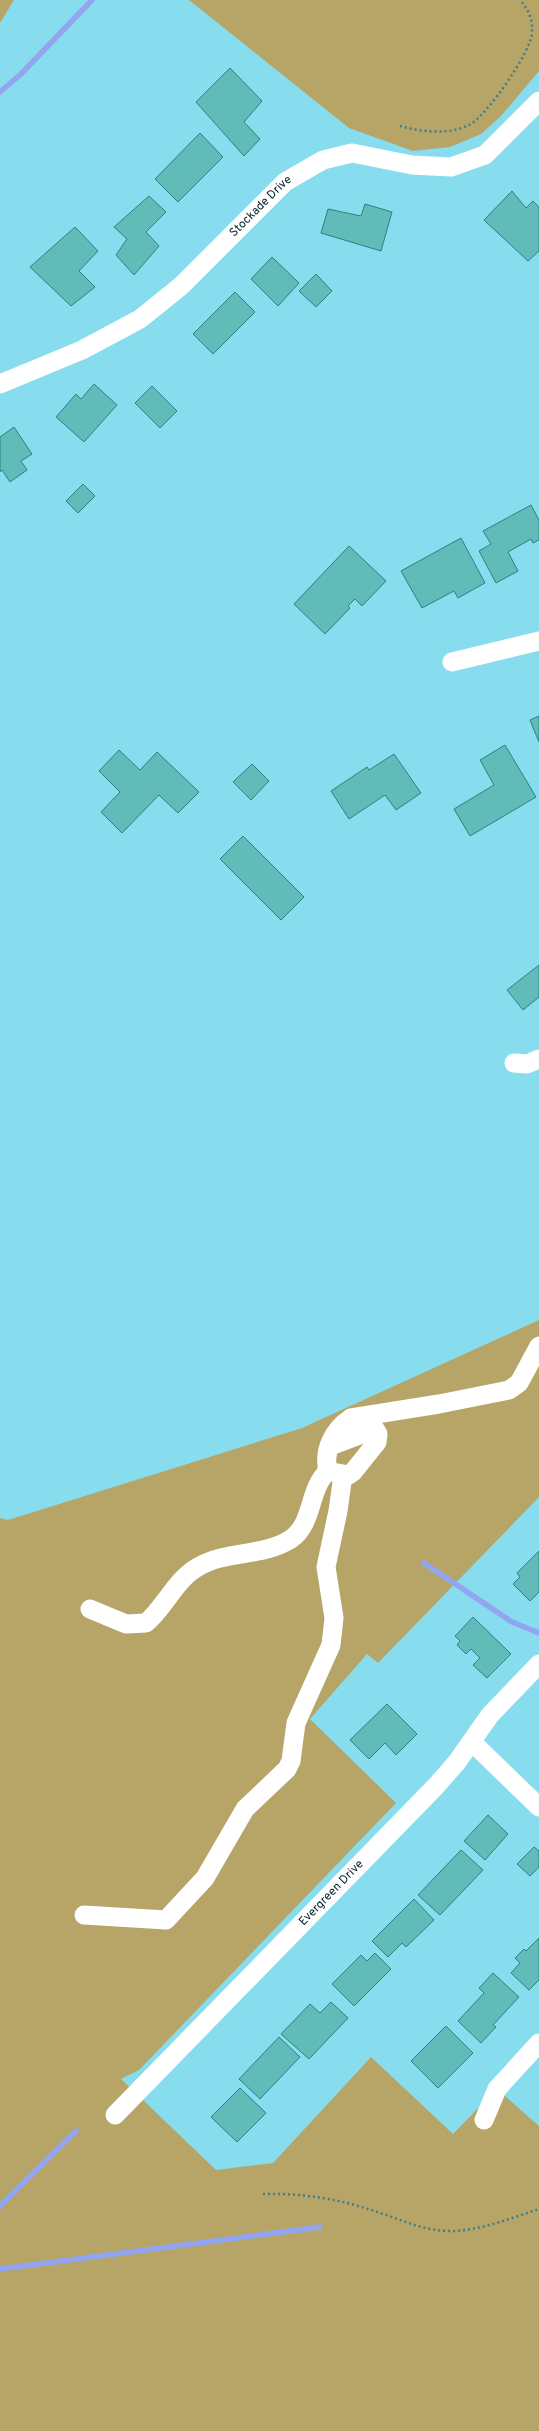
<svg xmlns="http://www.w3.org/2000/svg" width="539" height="2431" viewBox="0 0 539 2431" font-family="Overpass,sans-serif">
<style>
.green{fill:#b7a568}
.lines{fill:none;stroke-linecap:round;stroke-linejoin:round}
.stream{stroke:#92a5f0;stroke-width:5.5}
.building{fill:#61bbb8;stroke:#248583}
.path{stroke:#427d89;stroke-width:2.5;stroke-dasharray:2 3;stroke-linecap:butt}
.minor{stroke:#fff;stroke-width:19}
.labels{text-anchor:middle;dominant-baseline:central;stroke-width:3;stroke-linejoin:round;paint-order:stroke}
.street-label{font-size:12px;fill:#002128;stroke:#94e9fc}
</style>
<rect width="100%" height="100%" fill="#87dcee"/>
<!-- green -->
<path class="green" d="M0,0H14L0,23Z
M189,0H539V71L501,116L481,134L450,147L413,151L349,128Z
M539,1320V1497L378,1663L367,1654L310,1719L396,1803L139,2070L121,2079L216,2170L273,2163L371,2057L453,2134L497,2089L539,2126V2431H0V1518L8,1520L302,1428Z"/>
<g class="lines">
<!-- stream -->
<path class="stream" d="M0,92L21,74L92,0
M424,1563L512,1622L539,1633
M0,2206L76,2131
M0,2269L320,2227"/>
</g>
<!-- building -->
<path class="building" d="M230,68L262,101L244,122L260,139L244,156L196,102Z
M200,133L223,157L178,202L155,179Z
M512,191L526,208L533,201L539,207V251L528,261L484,220Z
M149,196L166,212L146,232L159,246L134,275L116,255L127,239L114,227Z
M365,204L392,212L381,251L321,233L328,209L361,216Z
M75,227L98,251L79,271L95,287L71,306L30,267Z
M272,257L299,283L278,306L251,279Z
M316,274L332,291L316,307L299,291Z
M235,292L255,312L213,354L193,334Z
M94,384L117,405L84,442L56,417L76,394L81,399Z
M152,386L177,411L160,428L135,403Z
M14,427L32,454L21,461L27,470L10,482L2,470L0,472V437Z
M83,484L95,496L78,513L66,501Z
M531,505L539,520V540L533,543L531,539L508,552L518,571L496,583L479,551L491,544L483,531Z
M461,538L485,583L458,598L454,591L422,608L401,571Z
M349,546L386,581L362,606L355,599L348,606L350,608L325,634L294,604Z
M539,716V742L530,720Z
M505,745L536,797L470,836L454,809L494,785L480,760Z
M119,750L140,770L157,752L199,792L178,813L159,795L122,833L101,812L120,792L99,771Z
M394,754L421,793L396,810L385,795L349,819L331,791L367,767L369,770Z
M252,764L269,781L251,800L233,782Z
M243,836L304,897L281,920L220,859Z
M539,965V997L523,1010L507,990Z
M539,1551V1592L530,1601L513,1584L520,1577L517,1573Z
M473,1617L511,1654L487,1678L473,1665L480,1658L471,1649L466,1654L457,1645L460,1641L455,1636Z
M387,1704L417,1734L396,1755L385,1743L369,1759L350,1740Z
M488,1815L508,1834L485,1860L464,1841Z
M534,1847L539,1851V1867L530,1876L517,1864Z
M461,1850L483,1870L440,1915L418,1895Z
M414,1899L434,1920L406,1947L402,1943L388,1957L372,1941Z
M539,1938V1980L529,1990L511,1973L520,1963L515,1958L524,1949L526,1951Z
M375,1953L391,1969L354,2006L332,1984L361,1955L367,1961Z
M493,1973L519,1997L493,2025L496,2027L481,2043L458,2021L484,1993L479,1988Z
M331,2002L348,2018L309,2059L281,2034L310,2004L320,2013Z
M446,2026L473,2053L438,2088L411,2061Z
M279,2037L300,2057L260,2099L239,2079Z
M240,2088L266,2113L237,2142L211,2117Z"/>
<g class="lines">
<!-- path -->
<path class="path" d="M400,126C421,132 449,135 469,125C486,117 531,52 532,33C533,20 529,10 520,0
M263,2194C299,2193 334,2198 368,2209C396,2217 421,2231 450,2231C480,2231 511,2218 539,2209"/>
<!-- minor -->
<g class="minor">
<path id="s1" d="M0,384L82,350L140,319L181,286L285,182L323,160L352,153L412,165L451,167L485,155L539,101"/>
<path d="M452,662L539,641"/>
<path d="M514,1063L527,1064L539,1059"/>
<path d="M330,1446L375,1429L378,1434L377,1442L353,1472L349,1475L332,1472"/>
<path d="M328,1471C323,1450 333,1430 351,1418L439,1404L509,1390L519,1383L539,1346"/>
<path d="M90,1609L126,1624L146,1623C165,1607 176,1579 198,1567C226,1550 263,1557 291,1539C314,1523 308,1489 328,1471"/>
<path d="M472,1742L539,1807"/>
<path d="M84,1915L166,1920L205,1878L245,1809L287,1769L291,1761L296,1723L331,1645L334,1618L326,1567L338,1511L343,1475"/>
<path id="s2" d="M115,2115L436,1786L457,1762L490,1715L539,1664"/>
<path d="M484,2120L497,2089L539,2043"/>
</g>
</g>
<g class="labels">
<!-- street labels -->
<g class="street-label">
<text stroke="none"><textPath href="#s1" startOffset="320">Stockade Drive</textPath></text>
<text stroke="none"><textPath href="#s2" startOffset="310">Evergreen Drive</textPath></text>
</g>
</g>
</svg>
